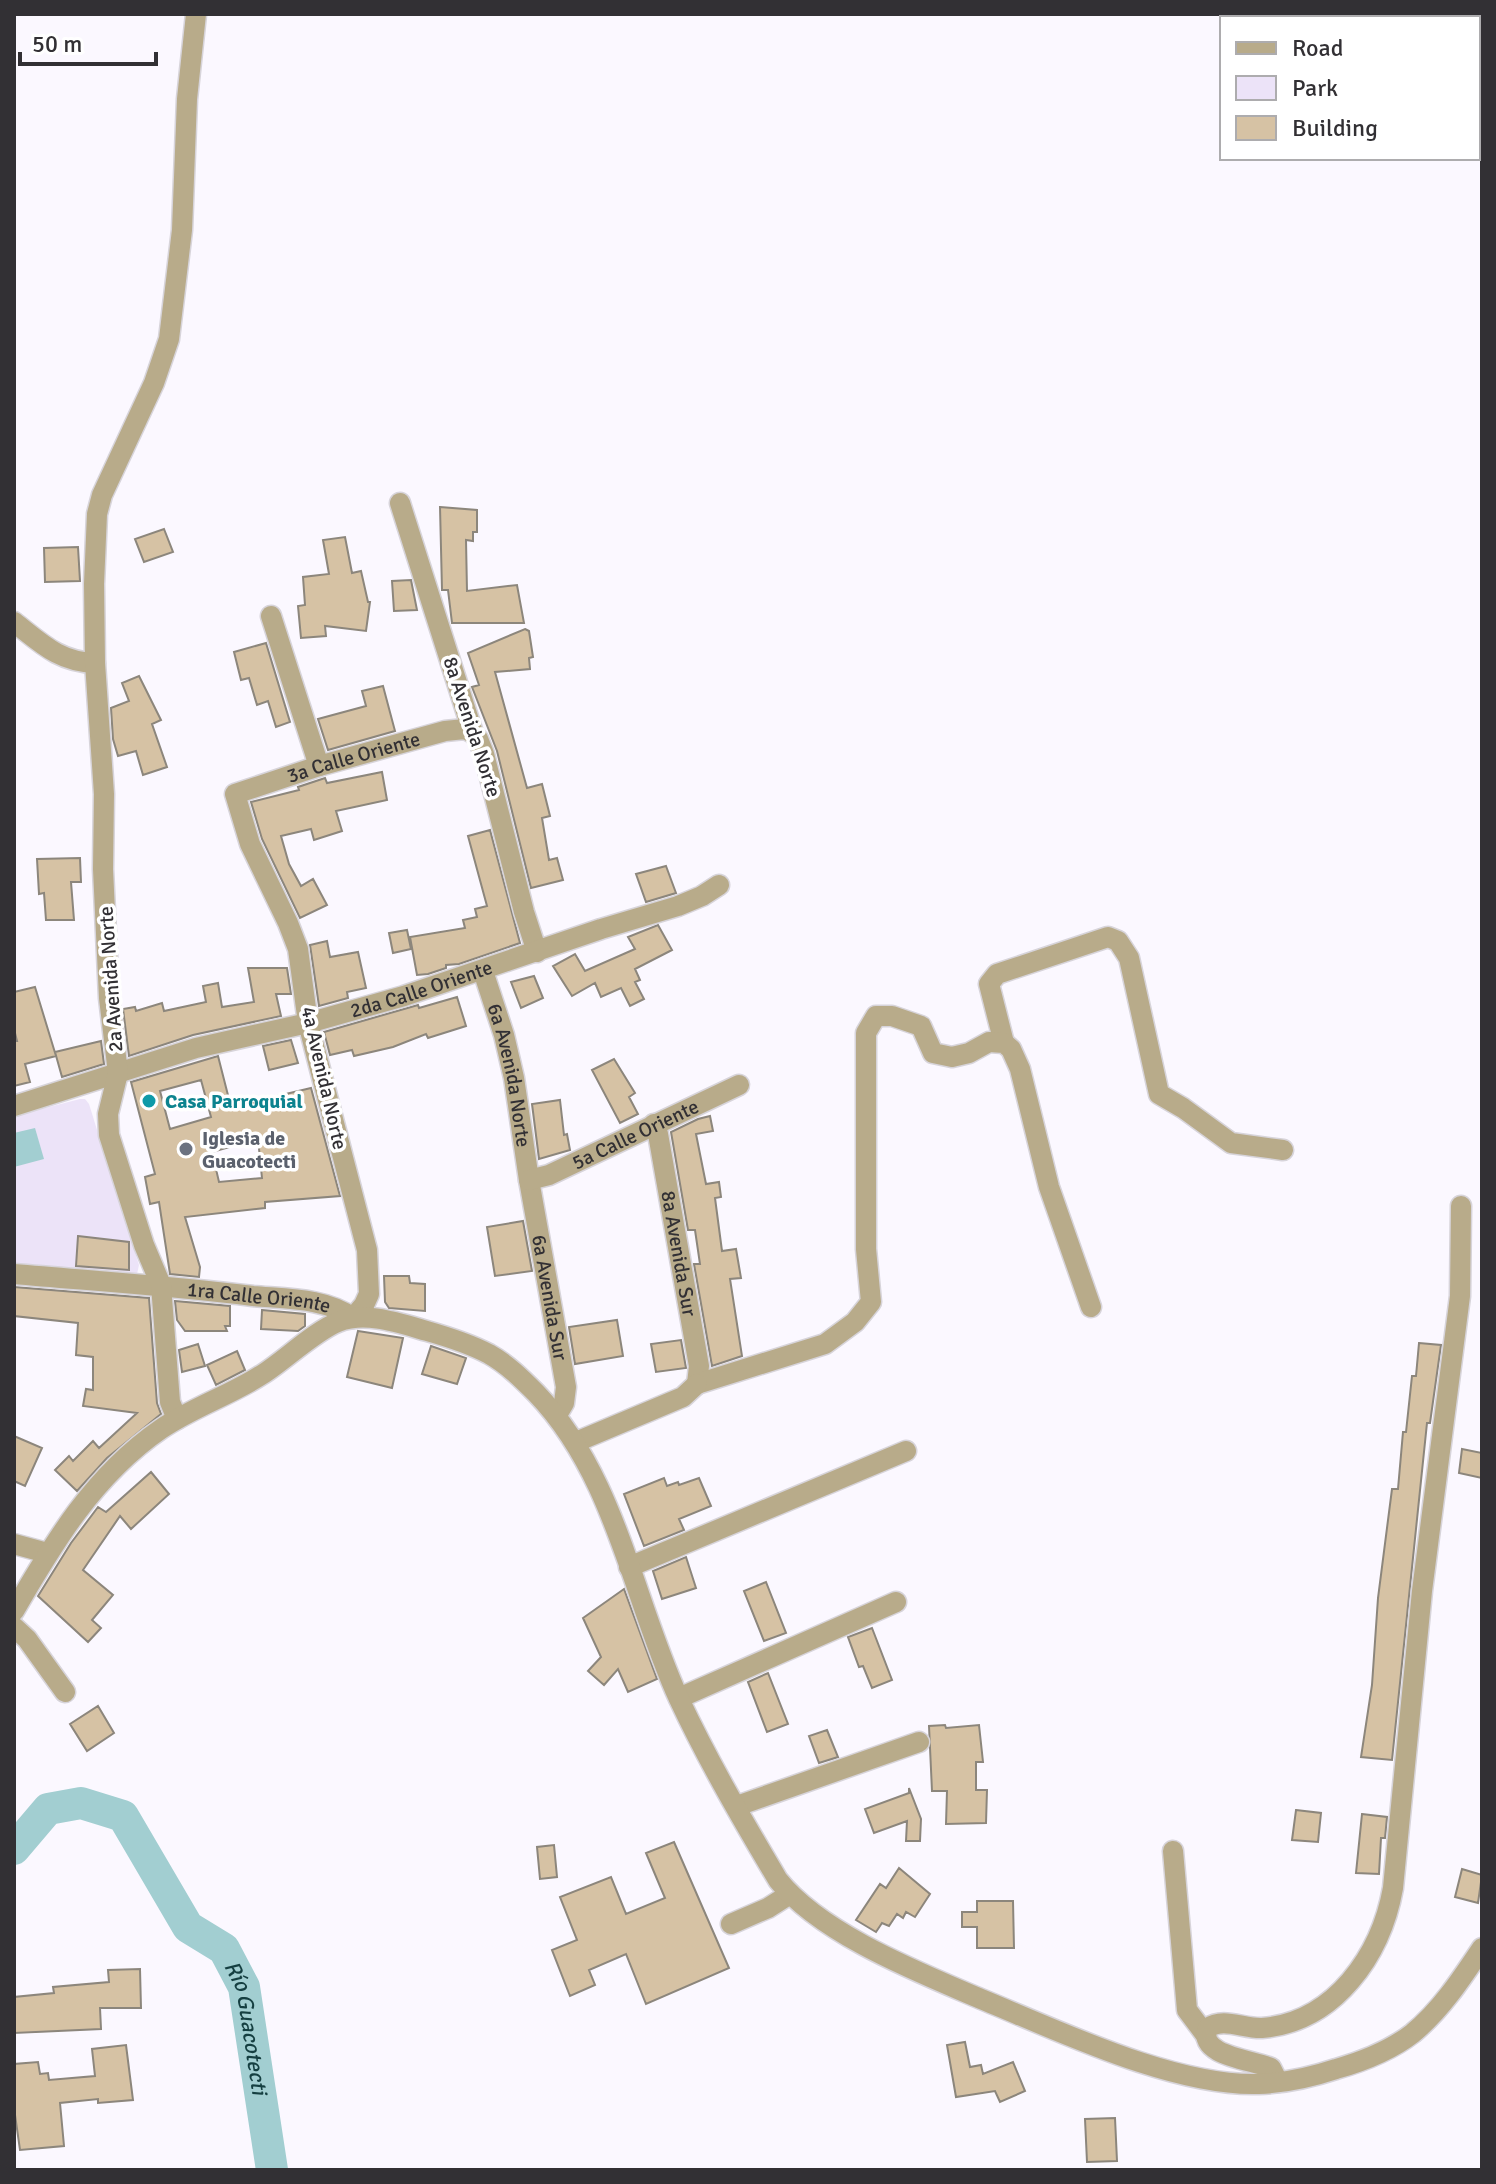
<svg xmlns="http://www.w3.org/2000/svg" width="1496" height="2184" viewBox="0 0 1496 2184" font-family="Signika,sans-serif">
<style>
.green{fill:#ece3f8}
.water{fill:#a2ced1}
.lines{fill:none;stroke-linecap:round;stroke-linejoin:round}
.river{stroke:#a2ced1;stroke-width:32}
.building{fill:#d6c2a4;stroke:#8c867c;stroke-width:2;fill-rule:evenodd}
.minor-casing{stroke:#d7d4da;stroke-width:23}
.tertiary-casing{stroke:#d7d4da;stroke-width:23}
.minor{stroke:#b8ab8a;stroke-width:20}
.tertiary{stroke:#b8ab8a;stroke-width:20}
.culture-dot{fill:#0f9aa8;stroke:#fff;stroke-width:3}
.worship-dot{fill:#6b7280;stroke:#fff;stroke-width:3}
.labels{text-anchor:middle;dominant-baseline:central;stroke-width:7;stroke-linejoin:round;paint-order:stroke}
.street-label{font-size:20px;fill:#323034;stroke:#fff}
.culture-label{font-size:20px;font-weight:bold;fill:#0d838f;stroke:#fff;text-anchor:start}
.worship-label{font-size:20px;font-weight:bold;fill:#5b616d;stroke:#fff;text-anchor:start}
.water-label{font-size:22px;font-style:italic;fill:#153f41;stroke:#fff}
</style>
<rect width="100%" height="100%" fill="#fbf8ff"/>
<!-- green -->
<path class="green" d="M80,1099H85L89,1104L139,1265L137,1274L14,1265V1116Z"/>
<!-- water -->
<path class="water" d="M35,1128L44,1159L14,1167V1133Z"/>
<g class="lines">
<!-- river -->
<path class="river" id="s1" d="M14,1849L48,1809L81,1803L123,1816L188,1927L224,1949L244,1987L272,2170"/>
</g>
<!-- building -->
<path class="building" d="M440,507L477,510V532H473V541L466,540L467,591L517,585L524,623H452L448,590H442Z
M164,529L173,552L144,562L135,539Z
M345,537L352,573L361,571L368,602H370L366,631L325,626L326,636L301,638L298,606L305,605L303,577L329,574L323,540Z
M78,547L80,581L45,582L44,548Z
M411,580L417,610L394,611L392,581Z
M525,629L529,631L533,657L529,658L530,669L495,672L527,788L542,784L550,816L542,818L549,860L557,858L563,880L531,888L497,751L472,687L479,685L468,653Z
M266,643L290,722L276,727L268,701L257,705L249,678L241,680L234,652Z
M139,676L161,720L152,724L167,767L143,775L136,751L118,756L113,739L111,708L129,701L122,683Z
M383,686L395,731L328,750L318,719L366,706L362,691Z
M382,772L387,800L336,811L342,831L314,840L311,829L281,836L289,864L301,886L313,879L327,905L300,918L262,839L251,802L299,790L298,787L325,778L327,783Z
M490,830L520,943L459,964L446,965V968L428,974L417,975L410,937L465,928L463,920L477,917L475,909L487,906L468,836Z
M80,858L81,882H71L74,920H46L44,893L39,894L37,859Z
M666,866L676,893L646,902L636,874Z
M658,925L672,950L635,969L640,980L635,982L644,999L630,1006L621,988L601,997L595,983L572,996L553,966L575,954L585,971L635,949L628,937Z
M407,930L411,949L393,953L389,933Z
M327,941L330,957L358,952L366,988L347,992L348,998L319,1006L310,945Z
M248,968H287L291,994H276L281,1016L193,1035L129,1056L123,1009L135,1007L136,1011L162,1003L164,1011L206,1002L203,986L218,983L222,1007L254,1002Z
M534,976L543,998L521,1008L511,982Z
M35,987L56,1056L25,1064L30,1082L14,1086V1041H17L14,1029V992Z
M457,997L466,1026L428,1038L426,1034L393,1047L354,1056L352,1050L330,1055L324,1032L418,1005L419,1008Z
M291,1040L298,1063L269,1070L263,1046Z
M101,1041L104,1064L62,1077L55,1052Z
M218,1056L231,1107L311,1088L340,1196L265,1202V1208L185,1217L200,1267L199,1277L170,1274L159,1202L150,1204L145,1177L155,1174L131,1082ZM201,1080L211,1117L170,1129L160,1091ZM258,1139L262,1178L219,1182L212,1152Z
M614,1059L635,1093L629,1097L638,1114L620,1123L592,1070Z
M560,1100L564,1135L567,1134L570,1150L539,1159L532,1104Z
M710,1116L713,1131L696,1134L706,1184L719,1182L721,1197L715,1198L722,1251L736,1249L741,1278L730,1279L742,1356L712,1366L694,1264H700L695,1230H688L671,1132L698,1119Z
M523,1221L532,1271L495,1276L487,1227Z
M78,1236L129,1242V1270L76,1266Z
M384,1276H409L410,1283L425,1284V1311L389,1308L385,1302Z
M14,1287L149,1298L157,1403L161,1414L107,1458L77,1491L55,1470L69,1456L73,1461L93,1441L99,1448L137,1413L83,1406L86,1389L93,1390V1357L76,1355L78,1323L14,1316Z
M175,1301L230,1306V1326H225L227,1331H185L177,1320Z
M262,1310L305,1314V1326L298,1331L261,1329Z
M617,1320L623,1356L575,1364L569,1327Z
M358,1331L403,1338L392,1388L347,1377Z
M681,1340L686,1368L656,1372L651,1344Z
M1419,1343L1441,1345L1430,1423H1427L1392,1760L1361,1757L1372,1685L1378,1598L1392,1489H1398L1403,1432H1406L1412,1376H1416Z
M198,1344L205,1366L182,1372L179,1350Z
M431,1346L466,1358L457,1384L422,1374Z
M237,1351L245,1370L216,1385L207,1365Z
M14,1436L42,1448L25,1486L14,1481Z
M1462,1449L1482,1453V1478L1459,1473Z
M151,1472L169,1494L131,1529L120,1516L83,1570L113,1595L92,1620L101,1628L88,1642L38,1596L71,1543L98,1507L106,1512Z
M664,1478L667,1486L678,1482L679,1485L699,1478L711,1506L679,1519L684,1530L644,1546L624,1494Z
M686,1557L696,1588L662,1599L653,1571Z
M766,1582L786,1633L764,1641L744,1591Z
M624,1589L657,1679L628,1692L618,1669L604,1685L588,1671L601,1657L583,1618Z
M872,1628L892,1680L872,1688L863,1666L859,1667L848,1637Z
M768,1673L788,1724L767,1732L748,1682Z
M98,1706L114,1733L87,1751L70,1724Z
M945,1725L946,1728L979,1725L983,1762H976V1790H987L986,1823L946,1824L947,1791H932L929,1726Z
M827,1730L838,1757L819,1763L809,1736Z
M909,1788L921,1819L920,1841H906L907,1821L874,1833L865,1809L909,1793Z
M1296,1810L1321,1813L1318,1842L1292,1840Z
M1362,1814L1387,1817L1385,1838H1381L1379,1874L1356,1873Z
M674,1842L729,1968L646,2004L626,1954L589,1970L595,1985L570,1996L552,1950L577,1940L560,1897L611,1877L626,1914L665,1898L646,1853Z
M554,1845L557,1877L540,1879L537,1847Z
M899,1868L930,1894L915,1917L906,1912L903,1918L897,1914L889,1926L882,1923L876,1932L856,1920L880,1884L886,1888Z
M1462,1869L1482,1875L1478,1903L1455,1897Z
M977,1901H1013L1014,1948H977V1927H962V1912H977Z
M140,1969L141,2008H100L101,2029L14,2033V1997L54,1993L53,1987L109,1982L108,1970Z
M965,2042L970,2067L981,2065L983,2074L1013,2062L1025,2091L1000,2102L995,2091L956,2097L947,2045Z
M126,2045L133,2100L98,2103V2099L60,2103L64,2146L20,2150L14,2108V2064L38,2062L40,2074L48,2073L49,2080L95,2076L92,2049Z
M1115,2118L1117,2161L1087,2162L1085,2119Z"/>
<g class="lines">
<defs>
<g id="minor">
<path d="M400,503L473,733L478,739L484,754L524,912L537,952"/>
<path d="M271,616L319,766"/>
<path d="M14,622C41,643 59,662 95,663"/>
<path id="s2" d="M483,971L504,1035L514,1078L529,1180L566,1387L564,1403L557,1415"/>
<path d="M1004,1043L989,984L997,974L1108,937L1118,941L1129,958L1159,1094L1183,1108L1231,1143L1283,1150"/>
<path id="s3" d="M14,1106L196,1048L308,1023L404,996L601,929L678,906L702,896L719,885"/>
<path id="s4" d="M654,1124L658,1134L699,1366L697,1384"/>
<path id="s5" d="M529,1180L549,1175L739,1085"/>
<path id="s6" d="M14,1274C94,1281 173,1286 253,1296C286,1299 326,1298 353,1318L364,1305L369,1294L367,1250L308,1023L298,949L288,923L250,844L235,794L319,766L445,731L465,729L473,733"/>
<path d="M697,1384L825,1344L855,1322L871,1302L866,1249V1033L876,1016H892L921,1026L933,1053L952,1057L969,1053L989,1042L1004,1043L1011,1049L1020,1069L1049,1187L1091,1307"/>
<path d="M177,1419L170,1402L161,1285L144,1245L109,1135L108,1114L118,1073L109,998L103,869L104,794L95,663L94,584L97,514L102,495L154,383L169,339L182,230L187,99L196,14"/>
<path d="M576,1442L683,1397L697,1384"/>
<path d="M14,1544L47,1553"/>
<path d="M629,1567L906,1451"/>
<path d="M14,1627L27,1639L65,1692"/>
<path d="M679,1698L896,1602"/>
<path d="M737,1806L919,1742"/>
<path d="M1173,1851L1187,2010L1205,2034"/>
<path d="M731,1924L768,1908L790,1894"/>
<path d="M1278,2082L1271,2068C1254,2060 1196,2056 1208,2028C1223,2017 1244,2029 1262,2028C1335,2022 1381,1955 1393,1888L1422,1591L1460,1296L1461,1206"/>
</g>
<path id="tertiary" d="M14,1611C54,1542 94,1475 161,1429C193,1407 231,1395 263,1374C285,1360 315,1331 338,1322C365,1311 399,1323 427,1331C448,1337 470,1344 489,1354C507,1364 522,1379 536,1393C616,1476 632,1597 679,1699C708,1761 743,1821 778,1880C821,1934 918,1972 981,1999C1059,2031 1175,2087 1259,2084C1285,2083 1312,2077 1336,2069C1364,2061 1390,2051 1413,2033C1441,2010 1462,1978 1482,1948"/>
</defs>
<!-- minor casing -->
<use href="#minor" class="minor-casing"/>
<!-- tertiary casing -->
<use href="#tertiary" class="tertiary-casing"/>
<!-- minor -->
<use href="#minor" class="minor"/>
<!-- tertiary -->
<use href="#tertiary" class="tertiary"/>
</g>
<!-- markers -->
<circle class="culture-dot" cx="149" cy="1101" r="8"/>
<circle class="worship-dot" cx="186" cy="1149" r="8"/>
<g class="labels">
<!-- street labels -->
<g class="street-label">
<text transform="translate(472 727) rotate(72)">8a Avenida Norte</text>
<text stroke="none"><textPath href="#s6" startOffset="1018">3a Calle Oriente</textPath></text>
<text transform="translate(111 979) rotate(-94)">2a Avenida Norte</text>
<text stroke="none"><textPath href="#s3" startOffset="424">2da Calle Oriente</textPath></text>
<text stroke="none"><textPath href="#s2" startOffset="108">6a Avenida Norte</textPath></text>
<text transform="translate(324 1078) rotate(77)">4a Avenida Norte</text>
<text stroke="none"><textPath href="#s5" startOffset="116">5a Calle Oriente</textPath></text>
<text stroke="none"><textPath href="#s4" startOffset="132">8a Avenida Sur</textPath></text>
<text stroke="none"><textPath href="#s6" startOffset="246">1ra Calle Oriente</textPath></text>
<text stroke="none"><textPath href="#s2" startOffset="334">6a Avenida Sur</textPath></text>
</g>
<!-- culture labels -->
<g class="culture-label">
<text x="165" y="1101">Casa Parroquial</text>
</g>
<!-- worship labels -->
<g class="worship-label">
<text x="202" y="1138">Iglesia de<tspan x="202" dy="23">Guacotecti</tspan></text>
</g>
<!-- water labels -->
<g class="water-label">
<text stroke="none"><textPath href="#s1" startOffset="384">Río Guacotecti</textPath></text>
</g>
</g>
<!-- border -->
<rect width="1496" height="2184" fill="none" stroke="#323034" stroke-width="32"/>
<!-- legend -->
<rect x="1220" y="16" width="260" height="144" fill="#ffffff" stroke="#adacae" stroke-width="2"/>
<rect x="1236" y="42" width="40" height="12" fill="#b8ab8a" stroke="#adacae" stroke-width="2"/>
<text x="1292" y="56" font-size="24" fill="#323034">Road</text>
<rect x="1236" y="76" width="40" height="24" fill="#ece3f8" stroke="#adacae" stroke-width="2"/>
<text x="1292" y="96" font-size="24" fill="#323034">Park</text>
<rect x="1236" y="116" width="40" height="24" fill="#d6c2a4" stroke="#adacae" stroke-width="2"/>
<text x="1292" y="136" font-size="24" fill="#323034">Building</text>
<!-- scale -->
<path d="M20 52v12h136v-12" fill="none" stroke="#323034" stroke-width="4"/>
<text x="32" y="52" font-size="24" fill="#323034" stroke="#ffffff" stroke-width="6" paint-order="stroke">50 m</text>
</svg>
